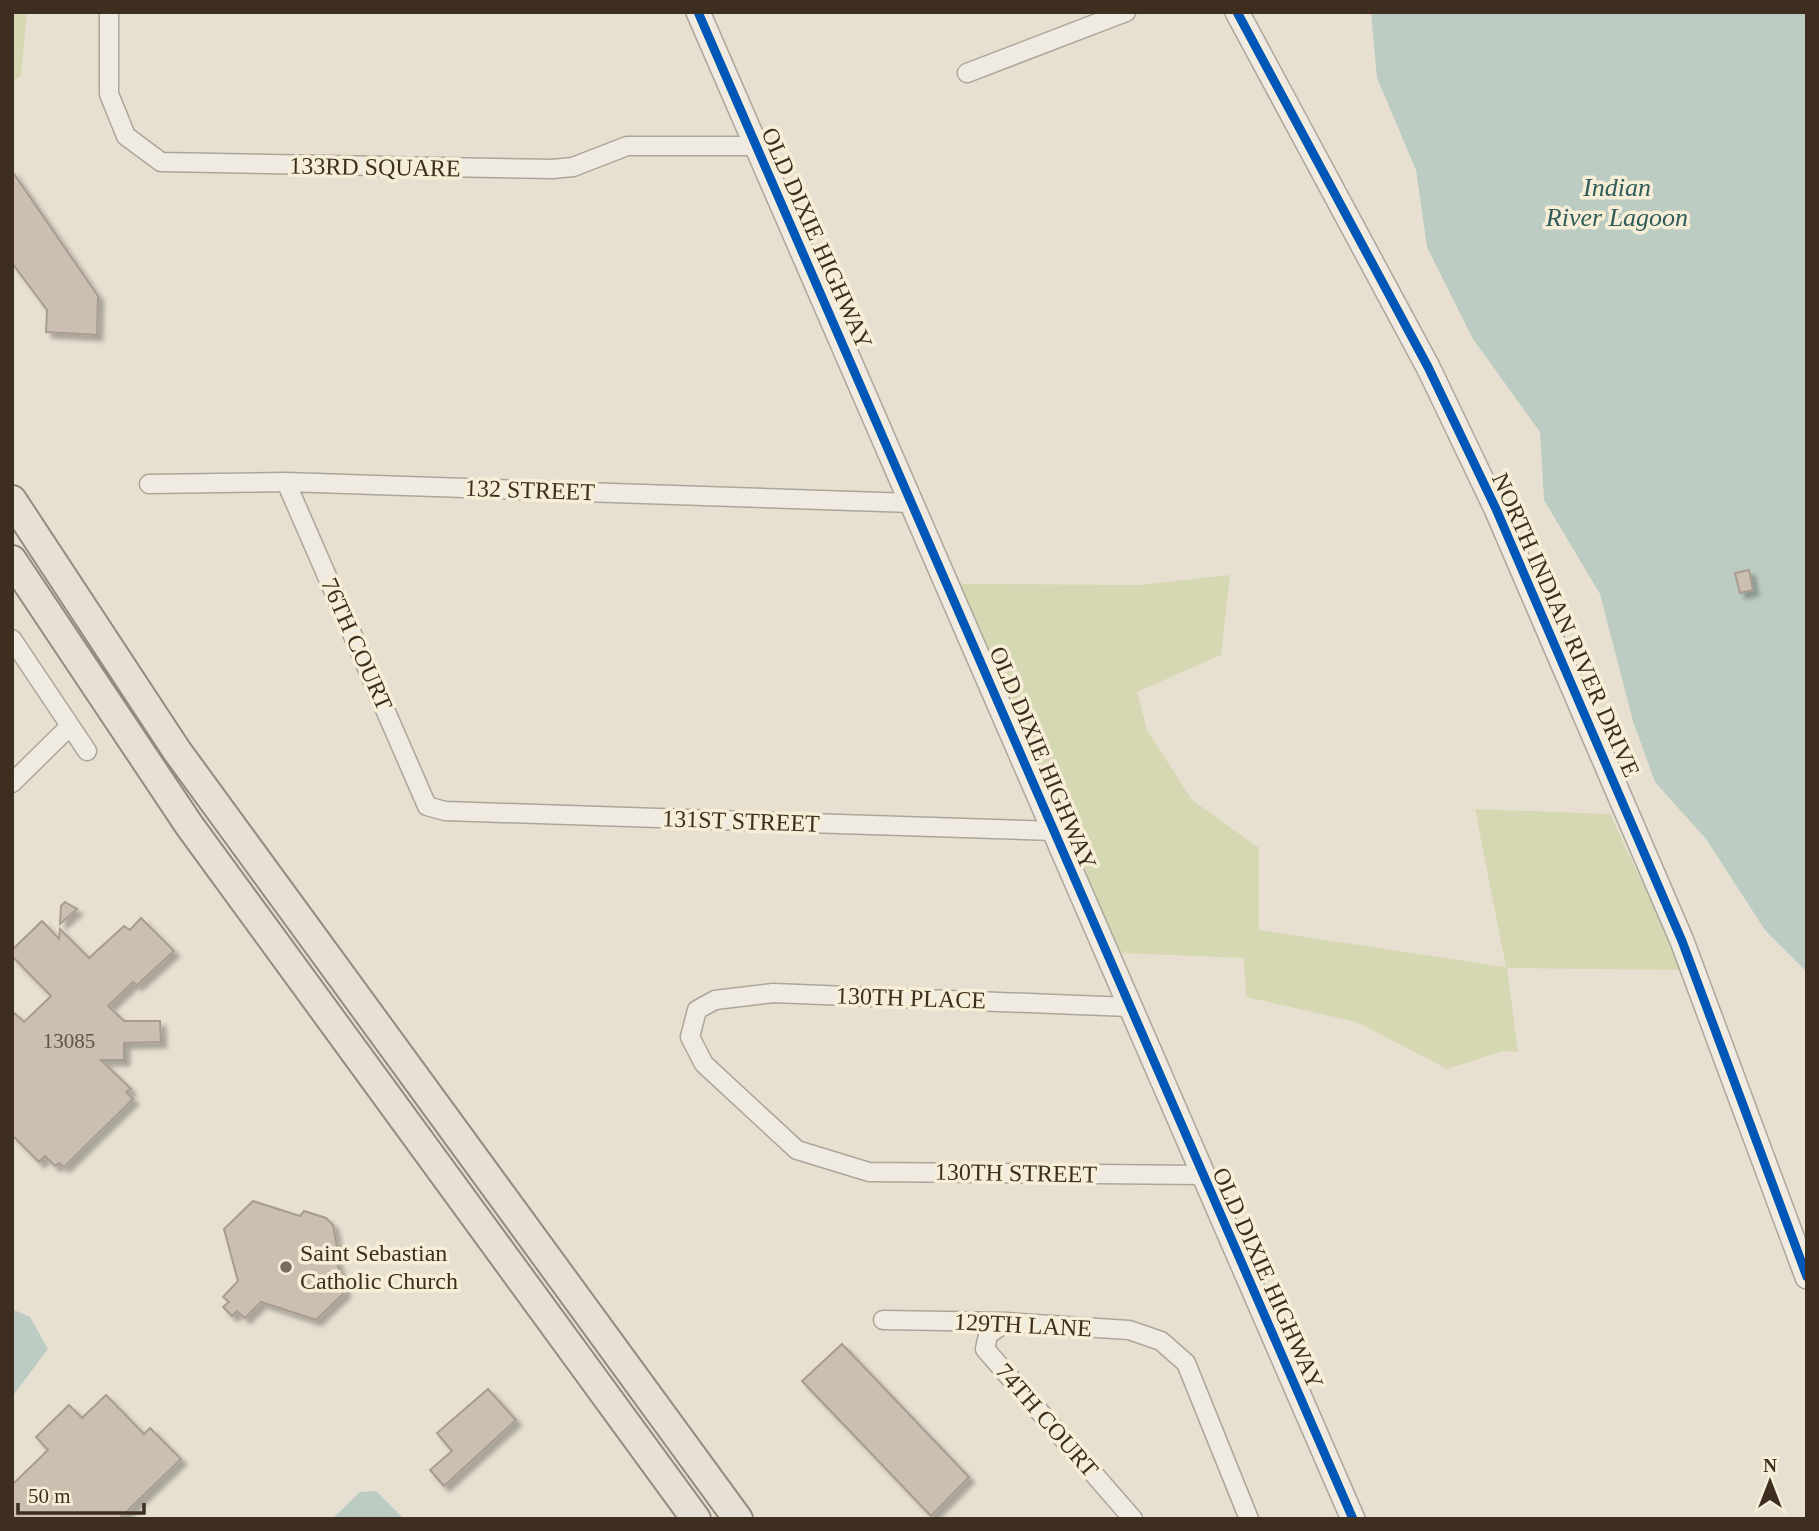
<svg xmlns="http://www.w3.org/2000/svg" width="1819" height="1531" viewBox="0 0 1819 1531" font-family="'Times New Roman',serif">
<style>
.green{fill:#d6d7b3}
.water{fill:#bcccc2}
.building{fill:#cbbfb2;stroke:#a89c90;stroke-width:2;filter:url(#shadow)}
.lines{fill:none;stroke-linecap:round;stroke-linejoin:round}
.minor-casing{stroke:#ada599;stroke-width:21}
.tertiary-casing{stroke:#ada599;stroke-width:26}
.primary-casing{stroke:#928b80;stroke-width:32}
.minor{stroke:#efebe3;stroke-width:18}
.tertiary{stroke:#efebe3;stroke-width:23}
.primary{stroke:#e6e1d4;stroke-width:28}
.cycleway-casing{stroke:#f7eed8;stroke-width:13}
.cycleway{stroke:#0057b8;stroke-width:9}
.poi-dot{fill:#786c5e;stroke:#f7eed8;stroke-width:2.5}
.labels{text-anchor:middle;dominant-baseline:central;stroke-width:7;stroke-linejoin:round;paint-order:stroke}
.number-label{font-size:21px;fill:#605244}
.street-label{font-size:24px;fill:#3d2e20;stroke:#f7eed8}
.poi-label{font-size:24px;fill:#3d2e20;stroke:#f7eed8;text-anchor:start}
.water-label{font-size:26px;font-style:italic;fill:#2f5d5a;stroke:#f7eed8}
</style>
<defs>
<filter id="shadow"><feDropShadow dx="5.5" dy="5.5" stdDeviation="2" flood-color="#0004"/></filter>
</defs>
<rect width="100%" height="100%" fill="#e7e0d1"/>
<!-- green -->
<path class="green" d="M12,12H27L21,76L12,82Z
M1230,575L1221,655L1137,692L1147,730L1192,800L1259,848V930L1506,967L1475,809L1610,814L1683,970L1507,968L1518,1052L1503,1051L1447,1069L1357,1022L1246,997L1244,958L1119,953L957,584L1139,585Z"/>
<!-- water -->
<path class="water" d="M1371,12H1807V972L1765,930L1706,839L1655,782L1633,721L1600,594L1544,500L1540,432L1473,339L1427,247L1416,170L1377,78Z
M12,1309L30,1317L48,1349L12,1397Z
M376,1491L404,1519H332L360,1492Z"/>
<!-- building -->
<path class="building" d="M12,171L98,296L97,335L46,332L47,310L12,263Z
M1749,570L1753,590L1740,593L1735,573Z
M65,902L77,909L60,924L61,906Z
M141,918L174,951L137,985L133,982L108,1006L124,1021H160L161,1042L124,1043V1060H101L131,1089L126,1092L133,1099L64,1167L59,1163L55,1166L45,1156L39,1162L12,1135V1011L24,1022L51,996L12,956V950L42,921L59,939L60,929L89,958L124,926L130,930Z
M253,1201L300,1216L304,1211L326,1218L333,1225L337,1247L334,1251L345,1292L316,1320L261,1302L245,1318L237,1311L232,1316L223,1307L229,1302L223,1297L238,1281L224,1229Z
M842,1344L969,1477L931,1516L802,1381Z
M488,1389L516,1420L444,1486L430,1470L452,1451L437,1433Z
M106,1395L144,1434L150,1428L181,1459L119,1519H12V1485L48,1450L36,1437L69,1405L82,1418Z"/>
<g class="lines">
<defs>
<path id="minor" d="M109,12V94L126,136L161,162L552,169L573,167L627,146H755
M967,73L1126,12
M286,482L427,806L445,811L1055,831
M149,484L286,482L912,503
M12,639L87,751
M12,783L70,726
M1129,1007L773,993L715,1000L697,1010L690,1037L704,1064L797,1150L869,1172L1202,1175
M883,1320L1006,1322L1129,1330L1161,1341L1186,1363L1249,1519
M1006,1322L988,1335L985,1349L1133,1519"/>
<path id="tertiary" d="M698,12L1353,1519
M1237,12L1428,367L1496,509L1682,941L1807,1277"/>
<path id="primary" d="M12,500L177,751L738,1519
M12,560L189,825L696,1519"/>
</defs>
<!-- minor casing -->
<use href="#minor" class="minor-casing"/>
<!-- tertiary casing -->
<use href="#tertiary" class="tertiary-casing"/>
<!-- primary casing -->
<use href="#primary" class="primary-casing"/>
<!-- minor -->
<use href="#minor" class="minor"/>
<!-- tertiary -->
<use href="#tertiary" class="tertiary"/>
<!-- primary -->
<use href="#primary" class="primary"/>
<defs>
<path id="cycleway" d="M698,12L1353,1519
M1237,12L1428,367L1496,509L1682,941L1807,1277"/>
</defs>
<!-- cycleway casing -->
<use href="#cycleway" class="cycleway-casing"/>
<!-- cycleway -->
<use href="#cycleway" class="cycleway"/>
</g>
<!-- markers -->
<circle class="poi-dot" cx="286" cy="1267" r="7"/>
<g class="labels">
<!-- number labels -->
<g class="number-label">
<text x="69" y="1041">13085</text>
</g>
<!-- street labels -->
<g class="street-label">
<text transform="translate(375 167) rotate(1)">133RD SQUARE</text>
<text transform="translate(817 238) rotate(66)">OLD DIXIE HIGHWAY</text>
<text transform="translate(530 490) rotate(2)">132 STREET</text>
<text transform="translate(1566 625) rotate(66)">NORTH INDIAN RIVER DRIVE</text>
<text transform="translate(357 644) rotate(66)">76TH COURT</text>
<text transform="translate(1043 758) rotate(67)">OLD DIXIE HIGHWAY</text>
<text transform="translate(741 821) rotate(2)">131ST STREET</text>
<text transform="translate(911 998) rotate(2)">130TH PLACE</text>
<text transform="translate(1016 1173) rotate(1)">130TH STREET</text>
<text transform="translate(1268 1278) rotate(66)">OLD DIXIE HIGHWAY</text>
<text transform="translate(1023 1325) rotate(3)">129TH LANE</text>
<text transform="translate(1047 1420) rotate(49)">74TH COURT</text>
</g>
<!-- poi labels -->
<g class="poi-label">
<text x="300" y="1253">Saint Sebastian<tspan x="300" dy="28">Catholic Church</tspan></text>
</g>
<!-- water labels -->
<g class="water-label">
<text x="1617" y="187">Indian<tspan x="1617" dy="30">River Lagoon</tspan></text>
</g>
</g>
<!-- border -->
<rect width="1819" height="1531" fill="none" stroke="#3d2e20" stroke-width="28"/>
<!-- north arrow -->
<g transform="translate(1770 1482)" stroke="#f7eed8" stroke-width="5" paint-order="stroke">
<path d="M0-5L12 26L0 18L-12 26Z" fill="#3d2e20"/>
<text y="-10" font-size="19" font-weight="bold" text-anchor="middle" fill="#3d2e20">N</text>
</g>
<!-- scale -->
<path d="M18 1503v10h126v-10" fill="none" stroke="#3d2e20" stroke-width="3.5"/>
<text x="28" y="1503" font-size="21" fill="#3d2e20" stroke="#f7eed8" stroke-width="5" paint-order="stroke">50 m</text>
</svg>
